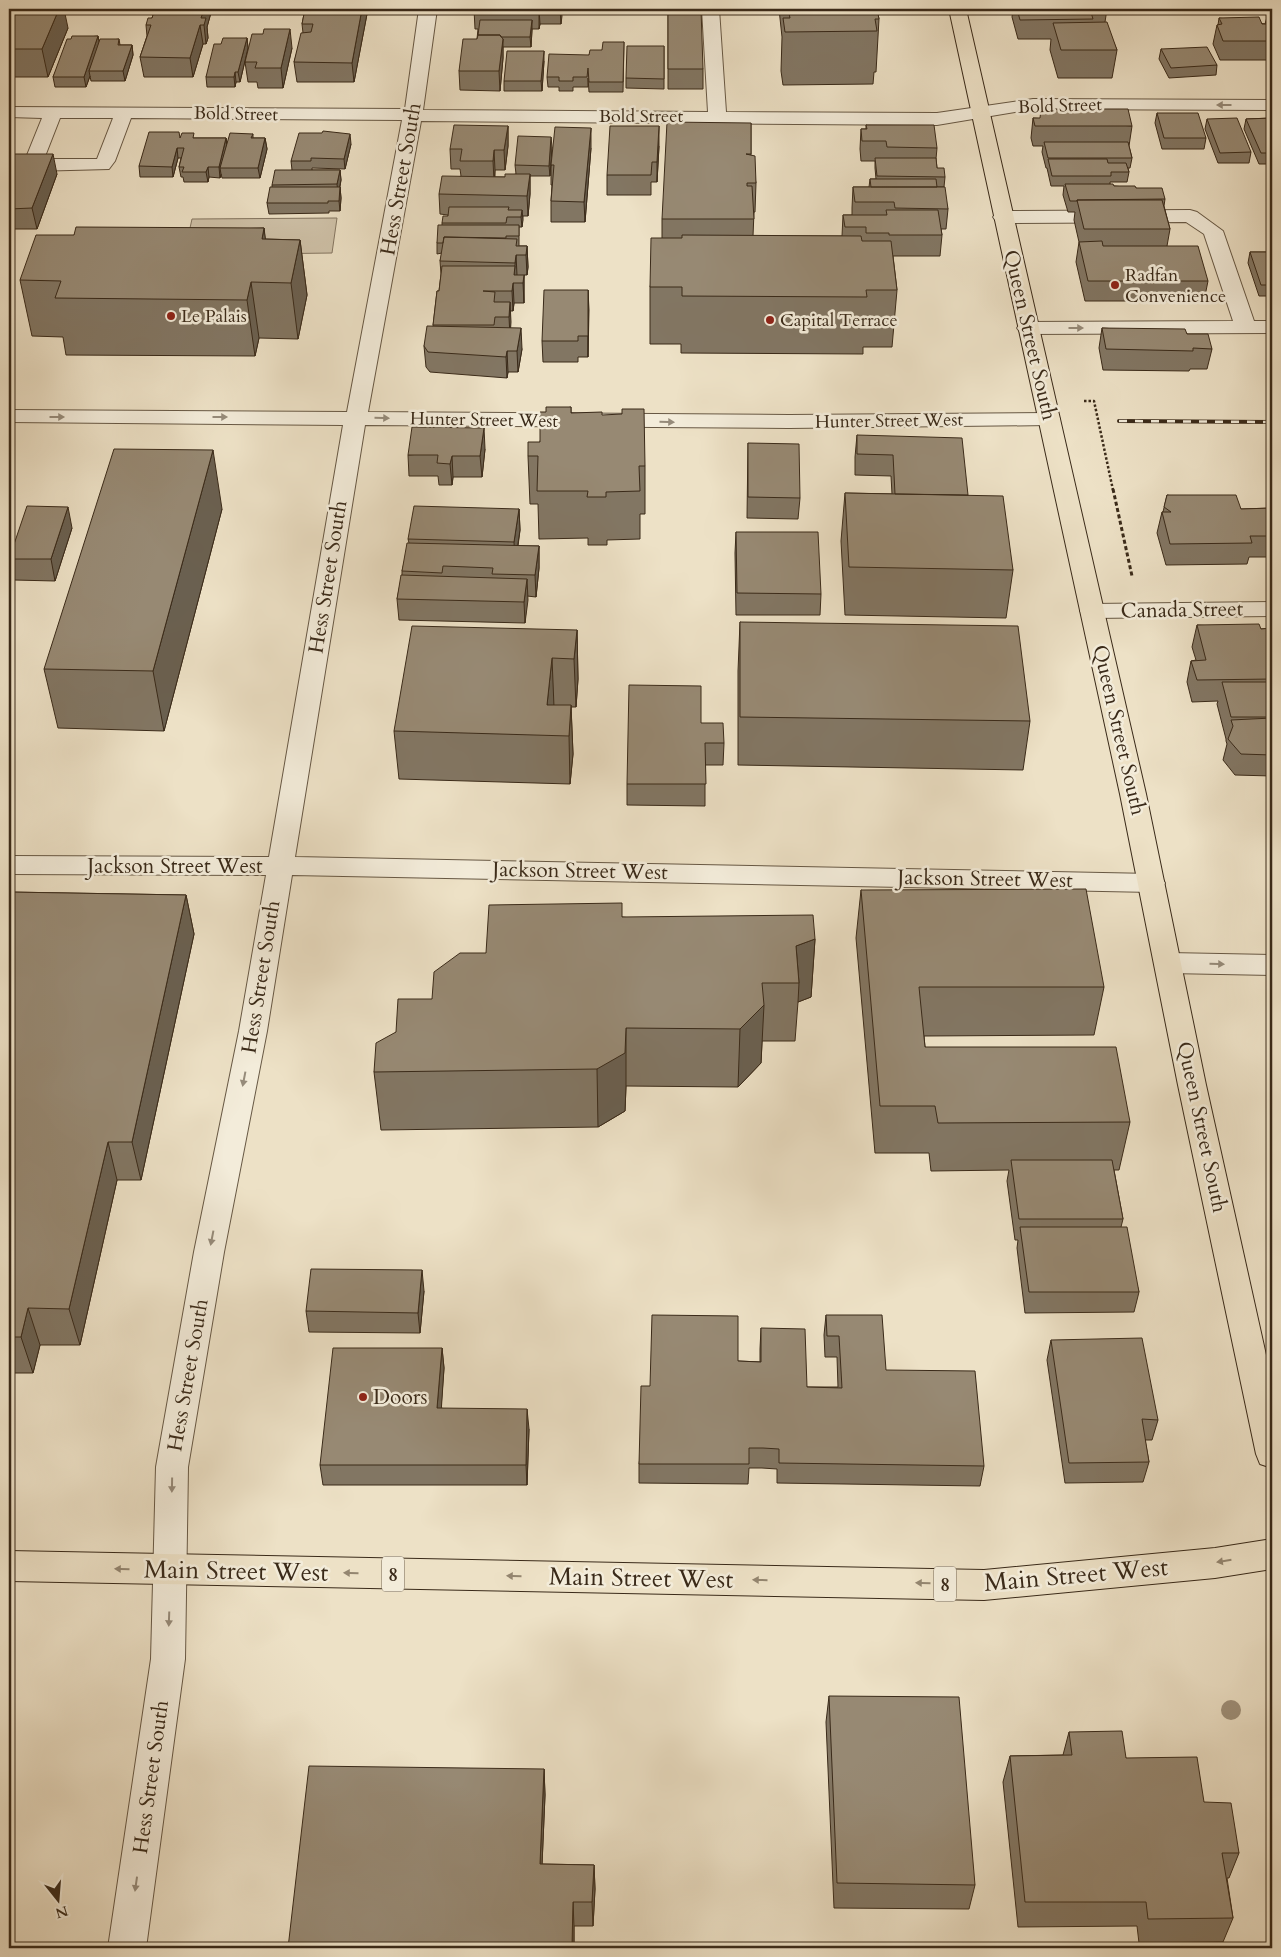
<svg xmlns="http://www.w3.org/2000/svg" width="1281" height="1957" viewBox="0 0 1281 1957" font-family="Cardo,serif">
<style>
.green{fill:#cfc2a9;stroke:#847661}
.lines{fill:none;stroke-linecap:round;stroke-linejoin:round}
.minor-casing{stroke:#675844;stroke-width:2}
.major-casing{stroke:#3a2a19;stroke-width:2}
.path-far1{stroke:#3a2a19;stroke-width:2.5;stroke-dasharray:2.5 2;stroke-linecap:butt}
.path{stroke:#3a2a19;stroke-width:3;stroke-dasharray:4 2.5;stroke-linecap:butt}
.minor{fill:#f3ecda;fill-rule:evenodd}
.major{fill:#ede1c6;fill-rule:evenodd}
.rail-casing{stroke:#3a2a19;stroke-width:4}
.rail{stroke:#f3ecda;stroke-width:2.5;stroke-dasharray:8;stroke-linecap:butt}
.tree{fill:#9f917b}
.wall{fill:#827663;stroke:#3a2a19}
.shaded-wall{fill:#6a6050;stroke:#3a2a19}
.building{fill:#978973;stroke:#3a2a19}
.oneway{fill:#968b7a}
.oneway2{fill:#948670}
.poi-dot{fill:#8f2418;stroke:#f3ecda;stroke-width:2}
.labels{text-anchor:middle;dominant-baseline:central;stroke-width:5;stroke-linejoin:round;paint-order:stroke}
.far-street-label{font-size:18px;fill:#3a2a19;stroke:#f3ecda}
.far-poi-label{font-size:18px;fill:#3a2a19;stroke:#f3ecda;text-anchor:start}
.shield{fill:#f3ecda;stroke:#726453;stroke-width:1}
.shield-label{font-size:20px;font-weight:bold;fill:#3a2a19}
.street-label{font-size:21px;fill:#3a2a19;stroke:#f3ecda}
.poi-label{font-size:21px;fill:#3a2a19;stroke:#f3ecda;text-anchor:start}
.near-street-label{font-size:25px;fill:#3a2a19;stroke:#f3ecda}
</style>
<rect width="100%" height="100%" fill="#ede1c6"/>
<filter id="stains"><feTurbulence type="fractalNoise" baseFrequency=".004" numOctaves="4"/><feColorMatrix values="0 0 0 0 .2 0 0 0 0 .09 0 0 0 0 .02 0 0 0 .5 -.17"/></filter>
<radialGradient id="worn" r=".72"><stop offset=".6" stop-color="#630" stop-opacity="0"/><stop offset="1" stop-color="#630" stop-opacity=".3"/></radialGradient>
<!-- green -->
<path class="green" d="M337,218L332,253L184,255L192,219Z"/>
<g class="lines">
<defs>
<path id="minor" d="M419,9H437L423,110L708,112L702,9H719L726,112L937,113L1033,99L1272,100V110L1033,109L937,125L421,121L368,412L789,415L1049,413L1057,414L1060,419L1057,424L1049,425L789,428L365,425L295,857L1152,874L1161,876L1165,883L1161,890L1152,892L292,875L267,1031L224,1252L188,1467L185,1659L146,1948H108L151,1659L156,1467L194,1252L239,1031L266,875L9,874V856L269,857L343,425L9,422V410L347,412L402,120L131,118L115,161L109,169L32,171L25,169L23,165L42,118L9,117V107L405,109ZM60,118H113L97,159H44Z
M1190,210L1197,212L1223,231L1254,321H1272V333L1027,334L1020,332L1017,328L1020,324L1027,322L1233,321L1204,234L1186,222L1003,223L996,221L993,217L996,213L1003,211Z
M1272,602V616L1092,618L1084,616L1080,611L1084,606L1092,604Z
M1169,953L1272,955V975L1169,973L1159,970L1155,963L1159,956Z"/>
<path id="major" d="M949,9H966L1146,794L1206,1085L1272,1382V1468L1260,1464L1256,1454L1178,1085L1120,794Z
M1272,1539V1569L1215,1578L984,1600L9,1581V1551L984,1570L1215,1548Z"/>
</defs>
<!-- minor casing -->
<use href="#minor" class="minor-casing"/>
<!-- major casing -->
<use href="#major" class="major-casing"/>
<!-- path-far1 -->
<path class="path-far1" d="M1084,401H1094L1113,490"/>
<!-- path -->
<path class="path" d="M1113,489L1132,576"/>
<!-- minor -->
<use href="#minor" class="minor"/>
<!-- major -->
<use href="#major" class="major"/>
<defs>
<path id="rail" d="M1119,421L1272,422"/>
</defs>
<!-- rail casing -->
<use href="#rail" class="rail-casing"/>
<!-- rail -->
<use href="#rail" class="rail"/>
</g>
<!-- trees -->
<circle class="tree" cx="1231" cy="1710" r="10"/>
<!-- wall -->
<path class="wall" d="M9,9L68,28L48,77H9Z
M155,9H212L207,27L208,38L206,44H203L193,77H144L140,57L147,36L146,25L152,18Z
M305,9H366L367,14L354,82H297L294,62L303,33L302,24Z
M474,9H564V11H561V24H540L539,29H532L531,47H503V58L500,91L460,90L459,71L477,39L478,29H475Z
M668,9L703,69V89H668Z
M779,9H877L879,19L876,72H874L873,84L783,85L781,71L782,37Z
M1013,9H1107L1105,22L1117,50L1112,78H1058L1050,50L1051,39H1018L1012,17Z
M1267,17H1272V60H1220L1213,44L1217,25H1218L1219,18L1265,24Z
M98,36L99,42L119,39L120,45H132L133,55L125,81H91L90,76L86,87H55L53,77L71,39Z
M247,38L248,48L240,82H236L235,87H207L206,77L221,44Z
M624,42L623,92H589L588,78V87H573V91H559V87H548L547,77L589,55Z
M664,46V89L626,88V78Z
M292,48L283,88H258L257,82H248L245,62Z
M1161,49L1217,65L1216,75L1169,78L1159,59Z
M544,61L542,91H504V81Z
M1157,113L1206,138L1204,149H1162L1155,123Z
M1033,118L1132,126L1129,146L1132,158L1130,168H1128L1129,172L1127,182H1110V184L1114,186L1136,188L1165,199L1164,206L1170,229L1167,246L1208,281L1204,301H1085L1076,262L1079,242L1074,220L1075,212H1068L1063,195L1064,186H1051L1047,168H1046L1042,152L1043,146H1033L1031,138Z
M1272,118V164H1259L1244,129L1246,119Z
M1207,119L1251,152L1249,163H1218L1205,129Z
M751,123V155L756,183L755,212H754L753,236H842L843,215H852V208L853,187H869L870,179H876L875,168V161H861L860,149L861,129H866V125L937,148L936,159L937,168L945,177L944,187H937L948,209L946,229H941L942,235L940,256H893L897,290L892,347H863V354L681,353V344H650V287L662,238V219Z
M508,126V146L505,170H495V177H505L516,174L515,165L552,147L550,176H530V194L528,216H523L522,227H519V246H527L528,267L527,275H524V303H514L513,311H510V328L522,349L518,372H508L507,378L430,372L426,367L424,346L433,326L437,291H439L441,274L440,261L442,253L437,254V243L442,225V223L448,216V215L440,214L439,194L461,176L460,169H451L450,149Z
M253,134V138H265L267,149L260,178H222L221,174L220,178L209,177L208,182H184L183,177H181L179,167L181,158H178L173,177H140L139,166L180,138H226L227,143Z
M351,144L345,169L312,168V170H340L341,180L340,187L341,198L340,211H329V213L269,214L267,203L272,187V185L292,170L291,161Z
M659,146L657,182H651V195H607V175Z
M591,148L585,222H551V201L552,185H551V165Z
M9,154L57,174L37,229H9Z
M264,228L265,239L300,240L307,295L298,339L259,338L255,356L66,355L63,337L32,336L20,280L74,235Z
M1250,252H1272V296H1259L1248,263Z
M588,290V357H578V362H543L542,341Z
M1102,328L1187,334L1212,349L1207,369H1190L1189,371L1103,370L1099,348Z
M571,407V413L602,415L645,466V514H640V539L607,540V545H588V538L539,539L538,504H530L528,456L540,442L546,412Z
M857,435L968,495L1013,570L1006,618L845,615L841,541L845,493L892,494L891,476L855,475V457Z
M748,443L800,498L798,519L747,518Z
M485,449L482,477H453L452,485H439L438,476H409L408,455Z
M1167,495L1241,509L1272,508V557H1249L1247,564L1166,565L1157,533L1162,512H1163Z
M222,509L164,731L58,728L44,669Z
M519,509L520,530L518,546H539V568L536,597L527,596L525,623L399,620L397,599L402,575V571L409,543L408,539Z
M72,528L55,581L14,580L9,559Z
M736,532L821,594L820,615H736L735,553Z
M740,622L1030,721L1023,770L738,765V671Z
M1197,625L1261,629L1272,628V776L1235,775L1223,760L1227,744L1226,741V739L1217,704L1218,701L1192,702L1187,682L1191,661L1196,660L1192,647Z
M577,630L578,679L576,707H571L573,754L570,784L399,779L394,731Z
M701,723L724,743L723,765H705V806L627,805V784Z
M861,890L1104,987L1094,1035L924,1036L925,1047L1130,1122L1119,1170H1114L1123,1219L1121,1227L1139,1292L1134,1312L1025,1313L1017,1248L1018,1240H1015L1007,1181L1009,1170L931,1171L929,1153H875L856,938Z
M9,892L186,895L194,934L141,1180H117L80,1345H40L33,1373H9Z
M622,917L815,939L811,997L798,1002L795,1041H762L761,1063L738,1087L626,1086L625,1111L598,1127L381,1130L374,1072L396,1032L432,999L486,953Z
M424,1291L420,1333L309,1332L306,1311Z
M826,1315L886,1370L984,1466L980,1486L777,1483V1469L762,1468H749L748,1484L639,1483V1464L650,1386L738,1361L760,1362V1349L761,1328L807,1387H838L837,1357H825L824,1335Z
M1051,1340L1158,1420L1152,1440H1145L1149,1462L1143,1482L1065,1483L1047,1360Z
M442,1348L444,1368L441,1408L529,1429L527,1485H323L320,1465Z
M829,1696L975,1885L969,1909L834,1908L826,1722Z
M1069,1732L1126,1758L1204,1802L1239,1853L1229,1878H1227L1233,1918L1223,1942L1139,1943L1137,1926L1018,1927L1003,1782L1010,1756L1063,1755Z
M544,1769L545,1795L542,1864L594,1865L595,1889L593,1926H574V1948H288Z"/>
<!-- shaded-wall -->
<path class="shaded-wall" d="M59,9H64L68,28L48,77L42,49Z
M204,9H212L207,27L208,38L206,44L204,25L201,18Z
M362,9H366L367,14L354,82L352,63Z
M539,9L540,24L539,29Z
M560,9H561L562,16L561,24Z
M532,20V30L531,47L530,37Z
M200,25L203,44L193,77L190,58Z
M290,29L292,48L283,88L281,68Z
M98,36L100,46L89,71L90,76L86,87L84,77Z
M247,38L248,48L240,82L238,72Z
M503,39V58L500,91L499,71Z
M132,45L133,55L125,81L123,71Z
M544,51V61L542,91L541,81Z
M235,72L236,82L235,87L234,77Z
M508,126V146L505,170L504,150Z
M659,126V146L657,182V162Z
M591,128V148L585,222L584,202Z
M350,134L351,144L345,169L344,159Z
M551,137L552,147L550,176L549,166Z
M226,138L227,149L220,168L221,174L220,178L219,167Z
M265,138L267,149L260,178L258,168Z
M177,148L178,158L173,177L172,167Z
M494,150L495,170L494,181L493,161Z
M53,154L57,174L37,229L32,208Z
M208,167L209,177L208,182L206,172Z
M340,170L341,180L338,194L337,184Z
M530,174V194L528,216L527,196Z
M340,187L341,198L340,211L339,201Z
M522,210L523,220L522,227L521,217Z
M264,228L271,283L262,239Z
M300,240L307,295L298,339L291,283Z
M527,246L528,267L527,275L526,255Z
M516,255L517,275L516,283L514,275Z
M524,275V303L523,283Z
M251,282L259,338L255,356L247,300Z
M513,283L514,303L513,311L512,291Z
M588,290L589,310L588,357Z
M510,302L511,322L510,337L509,317Z
M521,328L522,349L518,372L517,351Z
M507,351L508,372L507,378L506,357Z
M484,428L485,449L482,477L480,456Z
M213,450L222,509L164,731L153,671Z
M452,456L453,477L452,485L450,464Z
M68,507L72,528L55,581L51,559Z
M519,509L520,530L515,563L514,542Z
M539,546V568L536,597L535,575Z
M527,579L528,600L525,623L524,602Z
M577,630L578,679L576,707L574,659Z
M552,658L554,707L547,705Z
M571,705L573,754L570,784L569,736Z
M186,895L194,934L141,1180L132,1142Z
M815,939L811,997L798,1002L799,983L796,946Z
M764,1005L761,1063L738,1087L740,1029Z
M626,1028V1086L625,1111L598,1127L597,1069Z
M108,1142L117,1180L80,1345L69,1309Z
M422,1270L424,1291L420,1333L418,1313Z
M28,1308L40,1345L33,1373L21,1337Z
M442,1348L444,1368L440,1429L437,1408Z
M527,1409L529,1429L527,1485L526,1465Z
M544,1769L545,1795L541,1889L540,1864Z
M594,1865L595,1889L593,1926L592,1902Z
M573,1902L574,1926V1948H572Z"/>
<!-- building -->
<path class="building" d="M9,9H59L42,49H9Z
M155,9H204L201,18H206L204,25H200L190,58L140,57L151,25H146L148,18H152Z
M305,9H362L352,63L294,62L301,33L311,32L313,24H302Z
M474,9H539V10Z
M668,9H701L703,69H668Z
M788,9H877L879,19H875L877,31L785,32L783,18H790Z
M1017,9H1090L1093,19L1020,20Z
M1259,17L1262,24H1270L1267,17H1272V41H1223L1217,25L1222,24L1219,18Z
M480,20H532L530,37H501L500,35H478Z
M1107,22L1117,50H1061L1053,23Z
M264,29H290L281,68H255L257,62H245L252,34H263Z
M478,35H500L503,39L499,71H459L463,39H477Z
M72,36H98L84,77H53L67,39H71Z
M223,38H247L238,72H235L234,77H206L214,44H221Z
M100,39H119L118,45H132L123,71H89Z
M603,42H624L623,82H589L588,68L587,77H573V81H559V77H547L549,54L589,55L590,50H602Z
M627,46H664V79L626,78Z
M1207,47L1217,65L1171,68L1161,49Z
M507,51H544L541,81H504Z
M1041,109H1128L1132,126H1035L1033,118H1040Z
M1157,113H1198L1206,138H1164Z
M1237,118L1251,152L1220,153L1207,119Z
M1272,118V153H1261L1246,119Z
M667,122L751,123V154H746L755,156L756,183H747V186H752L754,219H662Z
M454,125L508,126L504,150H494L493,161H460L462,149H450Z
M866,125H934L937,148L887,147L886,141H862L861,129H867Z
M610,126H659L657,162H652L651,175H607Z
M555,127L591,128L584,202L551,201L554,165H551Z
M323,131L350,134L344,159L311,158V161H291L299,133H322Z
M149,132H179L180,138L182,133H194L193,138H226L219,167H208L206,172H182L184,167H179L184,148H177L172,167L139,166Z
M230,133L253,134L251,138H265L258,168H220Z
M518,136L551,137L549,166L515,165Z
M1044,142H1128L1132,158H1048Z
M9,154H53L32,208L9,209Z
M875,158H936L937,168H944L945,177L877,176Z
M1048,159H1107L1108,163H1126L1129,172H1111V176H1052Z
M275,170H340L337,184L272,185Z
M505,174H530L527,196L439,194L442,176L505,177Z
M870,179H936L937,187H871Z
M1065,184H1113L1114,186H1135L1136,188H1162L1165,199L1077,200V201H1070Z
M270,187H340L339,201H328V203H267Z
M853,187H945L948,209L895,208L894,202H855Z
M1077,200H1162L1170,229H1084Z
M449,207H509L508,210H522L521,217H507L506,223H442L443,216H448Z
M886,210H938L942,235H889V233H866V227H845L843,215H887Z
M438,225H519V236H506V238L444,237L443,243H437Z
M76,227L264,228L262,239L300,240L291,283L251,282L247,300L55,298L61,281L20,280L36,235H74Z
M682,235L861,236L862,241H891L897,290H866L867,297L682,296V287H650L651,238H682Z
M444,237L517,239L516,246H527L526,255H516L515,263L440,261Z
M1102,241L1103,246H1198L1208,281H1088L1079,242Z
M1250,252H1272V285H1261Z
M442,266H515L514,275H524L523,283H513L512,291H483L495,292L494,302H510L509,317H495L494,325H433L437,291H439Z
M544,290H588V336H578V341H542Z
M427,326L521,328L517,351H507L506,357L428,352L424,346Z
M1102,328L1185,329L1187,334H1208L1212,349L1193,348V351L1106,349Z
M546,407H571V413L602,412V415L622,414V409H644L645,466H639L640,491L606,492V497H587L588,491H537L538,456H528V442H540V412H546Z
M412,427L484,428L480,456H452L450,464L437,463L438,455H408Z
M857,435L962,438L968,495L895,494L893,455L857,454Z
M748,443L799,444L800,498L748,497Z
M114,449L213,450L153,671L44,669Z
M845,493L1003,496L1013,570L849,567Z
M1167,495H1236L1241,509L1272,508V536H1250L1252,543L1170,544L1162,512H1171L1164,507Z
M27,506L68,507L51,559H9Z
M414,506L519,509L514,542L408,539Z
M736,532H818L821,594L737,593Z
M407,543L539,546L535,575L492,574L493,568L443,566L442,573L402,571Z
M401,575L527,579L524,602L397,599Z
M740,622L1018,626L1030,721L740,717Z
M1259,624L1261,629L1272,628V679L1197,680L1191,661L1206,660L1197,625Z
M412,626L577,630L574,659L552,658L547,705H571L569,736L394,731Z
M1222,682H1272V717H1231Z
M629,685L701,686V723H723L724,743H705L706,784H627Z
M1272,718V755L1241,754L1228,739L1233,726L1231,720Z
M1086,889L1104,987H919L925,1047H1116L1130,1122L938,1123L935,1106H880L861,890Z
M9,892L186,895L132,1142H108L69,1309L28,1308L21,1337H9Z
M622,903V917L813,915L815,939L796,946L799,983H762L764,1005L740,1029L626,1028L625,1053L597,1069L374,1072L376,1043L396,1032L398,999H432L434,972L460,953H486L489,905Z
M1011,1160H1112L1123,1219H1019Z
M1020,1227H1127L1139,1292H1029Z
M311,1269L422,1270L418,1313L306,1311Z
M652,1315L738,1316V1361L761,1362V1328L805,1329L807,1387L842,1388L839,1336H827L826,1315H882L886,1370L975,1371L984,1466L779,1463V1449L763,1448H749V1464H639L641,1386H650Z
M1142,1338L1158,1420L1142,1419L1149,1462L1069,1463L1051,1340Z
M333,1348H442L437,1408L527,1409L526,1465H320Z
M829,1696L959,1697L975,1885L837,1883Z
M1122,1731L1126,1758L1197,1757L1204,1802L1231,1803L1239,1853H1222L1233,1918L1148,1919L1146,1902H1025L1010,1756L1072,1755L1069,1732Z
M309,1766L544,1769L540,1864L594,1865L592,1902H573L572,1946L488,1943V1948H288Z"/>
<!-- one-way arrows -->
<defs><path id="oneway-solid" d="M-6-.8H1V-3.2L6.5 0L1 3.2V.8H-6Z" transform="scale(1.25)"/></defs>
<g class="oneway">
<use href="#oneway-solid" transform="translate(1224 105) rotate(-180)"/>
<use href="#oneway-solid" transform="translate(1076 328)"/>
<use href="#oneway-solid" transform="translate(57 417)"/>
<use href="#oneway-solid" transform="translate(220 417)"/>
<use href="#oneway-solid" transform="translate(382 418) rotate(2)"/>
<use href="#oneway-solid" transform="translate(667 422) rotate(1)"/>
<use href="#oneway-solid" transform="translate(1217 964) rotate(1)"/>
<use href="#oneway-solid" transform="translate(244 1079) rotate(101)"/>
<use href="#oneway-solid" transform="translate(212 1238) rotate(101)"/>
<use href="#oneway-solid" transform="translate(172 1485) rotate(91)"/>
<use href="#oneway-solid" transform="translate(169 1619) rotate(92)"/>
<use href="#oneway-solid" transform="translate(136 1884) rotate(98)"/>
</g>
<g class="oneway2">
<use href="#oneway-solid" transform="translate(1224 1561) rotate(171)"/>
<use href="#oneway-solid" transform="translate(122 1569) rotate(-179)"/>
<use href="#oneway-solid" transform="translate(351 1573) rotate(-179)"/>
<use href="#oneway-solid" transform="translate(514 1576) rotate(-179)"/>
<use href="#oneway-solid" transform="translate(760 1580) rotate(-179)"/>
<use href="#oneway-solid" transform="translate(923 1583) rotate(-179)"/>
</g>
<!-- markers -->
<g class="poi-dot">
<circle cx="1115" cy="285" r="5"/>
<circle cx="171" cy="316" r="5"/>
<circle cx="770" cy="320" r="5"/>
<circle cx="363" cy="1397" r="5"/>
</g>
<g class="labels">
<!-- far-street labels -->
<g class="far-street-label">
<text transform="translate(1060 106) rotate(-2)">Bold Street</text>
<text transform="translate(236 114) rotate(1)">Bold Street</text>
<text x="641" y="116">Bold Street</text>
<text transform="translate(484 420) rotate(1)">Hunter Street West</text>
<text transform="translate(889 421) rotate(-1)">Hunter Street West</text>
</g>
<!-- far-poi labels -->
<g class="far-poi-label">
<text x="1125" y="275">Radfan<tspan x="1125" dy="21">Convenience</tspan></text>
<text x="181" y="316">Le Palais</text>
<text x="780" y="320">Capital Terrace</text>
</g>
<!-- shield labels -->
<g class="shield">
<rect x="382" y="1556.5" width="22" height="35" rx="4"/>
<rect x="934" y="1566.5" width="22" height="35" rx="4"/>
</g>
<g class="shield-label">
<text x="393" y="1574">8</text>
<text x="945" y="1584">8</text>
</g>
<!-- street labels -->
<g class="street-label">
<text transform="translate(401 179) rotate(-80)">Hess Street South</text>
<text transform="translate(1030 335) rotate(77)">Queen Street South</text>
<text transform="translate(328 577) rotate(-81)">Hess Street South</text>
<text transform="translate(1182 610) rotate(-1)">Canada Street</text>
<text transform="translate(1119 730) rotate(77)">Queen Street South</text>
<text x="175" y="866">Jackson Street West</text>
<text transform="translate(580 871) rotate(1)">Jackson Street West</text>
<text transform="translate(985 879) rotate(1)">Jackson Street West</text>
<text transform="translate(261 977) rotate(-81)">Hess Street South</text>
<text transform="translate(1202 1127) rotate(78)">Queen Street South</text>
<text transform="translate(188 1375) rotate(-80)">Hess Street South</text>
<text transform="translate(151 1777) rotate(-82)">Hess Street South</text>
</g>
<!-- poi labels -->
<g class="poi-label">
<text x="373" y="1397">Doors</text>
</g>
<!-- near-street labels -->
<g class="near-street-label">
<text transform="translate(236 1571) rotate(1)">Main Street West</text>
<text transform="translate(1076 1575) rotate(-5)">Main Street West</text>
<text transform="translate(641 1578) rotate(1)">Main Street West</text>
</g>
</g>
<!-- margin -->
<rect width="1281" height="1957" fill="none" stroke="#ede1c6" stroke-width="30"/>
<rect x="10" y="10" width="1261" height="1937" fill="none" stroke="#3a2a19" stroke-width="2.5"/>
<rect x="15" y="15" width="1251" height="1927" fill="none" stroke="#3a2a19"/>
<!-- north arrow -->
<g transform="translate(58 1900) rotate(163)" stroke="#f3ecda" stroke-width="4" paint-order="stroke">
<path d="M0-4L9 19L0 12L-9 19Z" fill="#3a2a19"/>
<text y="-8" font-size="14" font-weight="bold" text-anchor="middle" fill="#3a2a19">N</text>
</g>
<rect width="100%" height="100%" filter="url(#stains)"/>
<rect width="100%" height="100%" fill="url(#worn)"/>
</svg>
